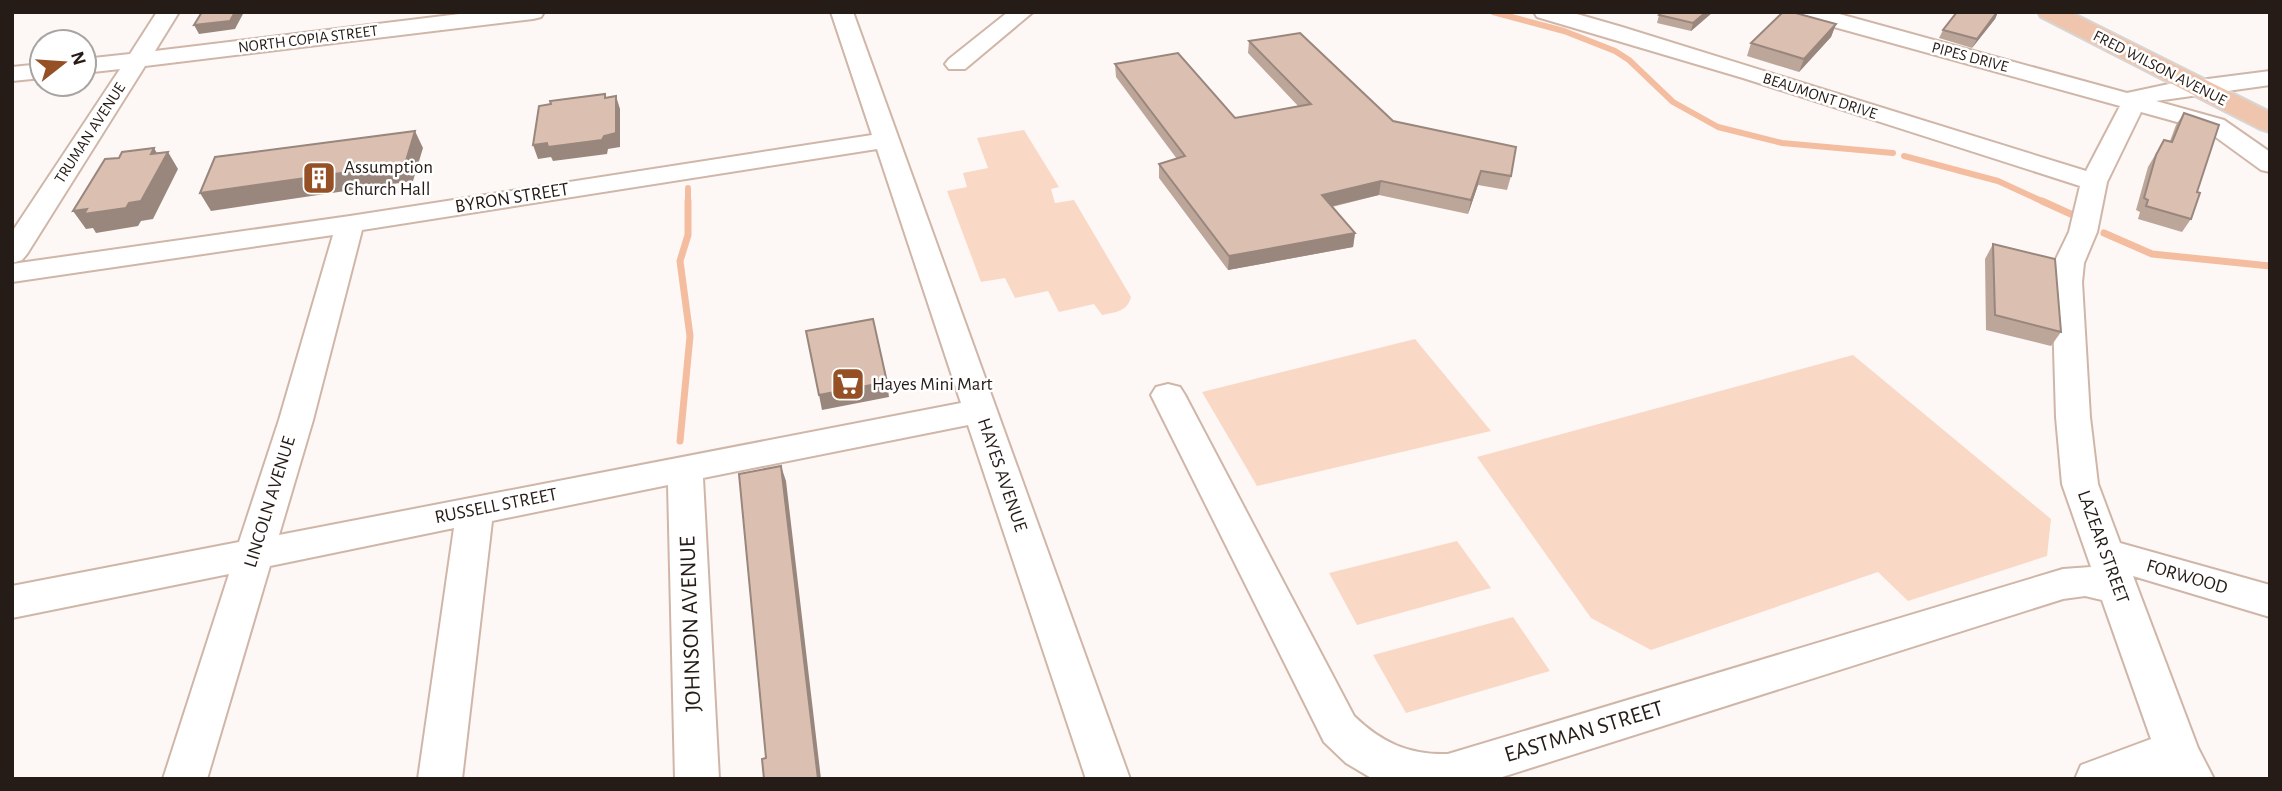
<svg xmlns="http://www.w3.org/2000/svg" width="2282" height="791" viewBox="0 0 2282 791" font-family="'Alegreya Sans',sans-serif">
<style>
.green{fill:#fad8c6}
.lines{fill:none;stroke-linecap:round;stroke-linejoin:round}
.stream-far1{stroke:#f4bd9f;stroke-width:6}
.stream{stroke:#f4bd9f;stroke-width:7}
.minor-casing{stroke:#d0b6a8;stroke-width:4}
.major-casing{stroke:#d8d6d5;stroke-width:4}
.minor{fill:#fff;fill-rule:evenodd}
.major{fill:#f0c5ad;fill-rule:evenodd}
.wall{fill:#bca599}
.shaded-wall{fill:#99867d}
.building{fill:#dbc0b2;stroke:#99867d;stroke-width:2}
.labels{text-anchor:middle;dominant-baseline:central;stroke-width:5;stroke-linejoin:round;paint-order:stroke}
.far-street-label{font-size:16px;fill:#261c17;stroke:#fff}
.poi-label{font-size:19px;fill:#261c17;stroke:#fff;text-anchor:start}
.street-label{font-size:19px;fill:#261c17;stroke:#fff}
.near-street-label{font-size:23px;fill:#261c17;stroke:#fff}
</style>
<rect width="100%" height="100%" fill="#fdf8f5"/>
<!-- green -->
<path class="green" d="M1024,130L1059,187L1051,189L1055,203L1074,200L1131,297C1127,312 1116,312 1102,315L1094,304L1059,312L1048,291L1015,298L1005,278L981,282L947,191L967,187L963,173L988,168L977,138Z
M1415,339L1491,431L1257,486L1202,392Z
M1853,355L2051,519L2047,556L1908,601L1878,572L1651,650L1591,618L1477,457Z
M1457,541L1491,588L1357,625L1329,573Z
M1513,617L1550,671L1406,713L1373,655Z"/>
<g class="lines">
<!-- stream-far1 -->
<path class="stream-far1" d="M1493,12L1564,31L1615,51L1629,60L1673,102L1718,127L1782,143L1893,153
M1904,156L1998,181L2046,203
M688,188V203"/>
<!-- stream -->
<path class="stream" d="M2042,201L2073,215
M2104,233L2152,254L2270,266
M680,441L690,336L680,261L688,235V201"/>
<defs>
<path id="minor" d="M157,12H179L155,51L476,12H544L541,17L533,19L145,66L27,254L22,260L12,263V232L120,69L84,73V59L130,54Z
M831,12H853L1130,779H1086L968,425L703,478L719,779H675L668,485L492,521L462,779H418L454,528L270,566L207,779H163L229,574L12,618V586L239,542L279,420L333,235L12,282V264L350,216L872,135ZM877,149L961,403L279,535L313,420L362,230Z
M1008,12H1033L965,69H949L945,64L949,59Z
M1534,12H1570L1622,27L2086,171L2120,106L1798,17L1795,12H1832L2127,93L2169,84L2270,71V85L2156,101L2224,120L2270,152V172L2261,170L2206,130L2141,112L2107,182L2097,232L2084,263L2082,282L2090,417L2098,484L2120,543L2270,585V617L2133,576L2198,748L2214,779H2075L2081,765L2151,739L2102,600L2085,596L2063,599L1496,779H1373L1346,763L1324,742L1151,395L1156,387L1168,384L1180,387L1185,395L1354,716C1382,743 1409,755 1448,754L2063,569L2091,567L2062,484L2056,417L2052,282L2054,263L2069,232L2080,186L1743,78L1537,17Z
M42,64V78L12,81V67Z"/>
<path id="major" d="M2038,12H2070L2270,112V132L2260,129L2041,17Z"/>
</defs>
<!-- minor casing -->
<use href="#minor" class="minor-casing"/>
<!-- major casing -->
<use href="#major" class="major-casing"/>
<!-- minor -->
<use href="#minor" class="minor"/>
<!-- major -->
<use href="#major" class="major"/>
</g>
<!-- wall -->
<path class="wall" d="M1713,12L1691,31L1657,23L1659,15Z
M1998,12L1995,19L1972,48L1939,38L1943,30Z
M1836,24L1831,37L1799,72L1747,56L1751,43Z
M1249,41L1393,121L1511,176L1507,190L1478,185L1468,214L1379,195L1332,207L1355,233L1353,247L1228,270L1159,178V164L1177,159L1116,77L1115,64L1235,118L1299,107L1248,53Z
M2184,113L2197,192L2191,219L2182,232L2138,219L2140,212L2136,210L2148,167L2164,140L2170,141L2176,125Z
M1993,244L2061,332L2051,346L1986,330L1985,259Z"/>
<!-- shaded-wall -->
<path class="shaded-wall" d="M235,12H244L235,29L199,34L194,25Z
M1706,12H1713L1691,31L1693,23Z
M1998,12L1995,19L1972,48L1977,39Z
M1836,24L1831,37L1799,72L1804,59Z
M616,96L620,109V147L608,149L607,154L553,161L551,157L538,159L533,145L547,143Z
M415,131L423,148L413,181L211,211L200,193Z
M154,148L162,162L168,152L178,169L153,219L141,221L138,226L96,233L93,228L86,229L73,211Z
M1481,171L1478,185L1468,214L1471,200Z
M1381,181L1379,195L1320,209L1322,195Z
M1355,233L1353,247L1228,270L1229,256Z
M887,382L889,397L822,410L819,395Z
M781,466L786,481L821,779H818Z"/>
<!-- building -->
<path class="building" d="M202,12H235L230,21L194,25Z
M1662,12H1706L1693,23L1659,15Z
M1783,12H1792L1836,24L1804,59L1751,43Z
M1957,12H1997L1977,39L1943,30Z
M1300,33L1393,121L1516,147L1511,176L1481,171L1471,200L1381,181L1322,195L1355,233L1229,256L1159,164L1185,156L1115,64L1178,53L1235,118L1311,104L1249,41Z
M605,94V98L616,96V133L604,136L602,140L548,147L547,143L533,145L539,106L551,104L550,101Z
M2184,113L2219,125L2197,192L2200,193L2191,219L2146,206L2148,200L2144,198L2156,155L2164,140L2172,142Z
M415,131L405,164L200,193L215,157Z
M154,148L151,154L168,152L141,201L129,203L126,208L84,214L87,209L73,211L105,159L119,158L122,152Z
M1993,244L2055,259L2061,332L1995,315Z
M873,319L887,382L819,395L806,331Z
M781,466L818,779H764L762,759L766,758L739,474Z"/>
<!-- icons -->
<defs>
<symbol id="building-square" viewBox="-11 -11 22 22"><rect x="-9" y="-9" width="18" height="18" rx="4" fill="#955025" stroke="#fff"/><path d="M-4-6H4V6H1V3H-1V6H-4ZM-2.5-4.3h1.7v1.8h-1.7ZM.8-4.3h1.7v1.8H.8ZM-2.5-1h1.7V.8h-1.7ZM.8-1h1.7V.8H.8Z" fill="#fff"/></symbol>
<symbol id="supermarket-square" viewBox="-11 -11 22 22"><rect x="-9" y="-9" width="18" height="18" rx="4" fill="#955025" stroke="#fff"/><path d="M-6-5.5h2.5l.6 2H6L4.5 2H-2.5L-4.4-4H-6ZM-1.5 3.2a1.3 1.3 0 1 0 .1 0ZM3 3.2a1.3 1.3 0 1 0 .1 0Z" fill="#fff"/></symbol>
</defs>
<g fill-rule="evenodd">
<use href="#building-square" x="300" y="159" width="38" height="38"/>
<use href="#supermarket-square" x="829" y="365" width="38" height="38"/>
</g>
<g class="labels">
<!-- far-street labels -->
<g class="far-street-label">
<text transform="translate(308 39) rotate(-7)">NORTH COPIA STREET</text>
<text transform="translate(1970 57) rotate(15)">PIPES DRIVE</text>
<text transform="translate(2160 68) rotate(27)">FRED WILSON AVENUE</text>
<text transform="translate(1820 96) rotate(18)">BEAUMONT DRIVE</text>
<text transform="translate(90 133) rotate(-57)">TRUMAN AVENUE</text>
</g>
<!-- poi labels -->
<g class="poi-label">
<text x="344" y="167">Assumption<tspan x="344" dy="22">Church Hall</tspan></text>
<text x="872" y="384">Hayes Mini Mart</text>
</g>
<!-- street labels -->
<g class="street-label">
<text transform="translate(512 198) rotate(-9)">BYRON STREET</text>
<text transform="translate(1002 475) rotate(71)">HAYES AVENUE</text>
<text transform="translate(270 502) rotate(-73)">LINCOLN AVENUE</text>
<text transform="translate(496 506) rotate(-11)">RUSSELL STREET</text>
<text transform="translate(2103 547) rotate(70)">LAZEAR STREET</text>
<text transform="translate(2187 577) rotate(16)">FORWOOD</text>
</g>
<!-- near-street labels -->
<g class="near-street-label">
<text transform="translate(691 624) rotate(-92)">JOHNSON AVENUE</text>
<text transform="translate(1584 732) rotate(-17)">EASTMAN STREET</text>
</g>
</g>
<!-- border -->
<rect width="2282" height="791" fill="none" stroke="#261c17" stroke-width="28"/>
<!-- north arrow -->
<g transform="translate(63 63) rotate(73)"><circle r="33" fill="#ffffff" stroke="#a8a4a2" stroke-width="2"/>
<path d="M0-5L12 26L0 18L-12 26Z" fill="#955025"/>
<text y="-10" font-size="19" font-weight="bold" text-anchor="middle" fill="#261c17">N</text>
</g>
</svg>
